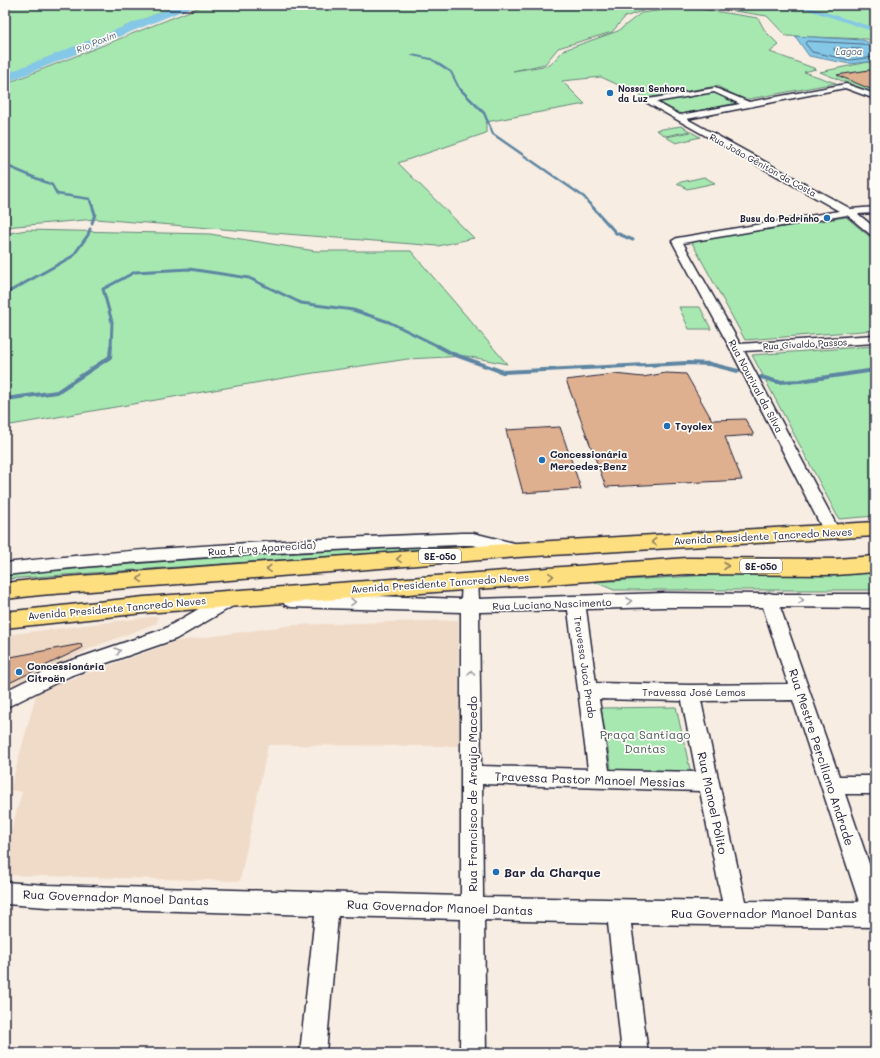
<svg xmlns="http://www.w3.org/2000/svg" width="880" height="1058" viewBox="0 0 880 1058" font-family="Mali,sans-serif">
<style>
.built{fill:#f0dbc9}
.green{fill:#a7e8b1;stroke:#648576}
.water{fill:#85c7e6;stroke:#5d85a2}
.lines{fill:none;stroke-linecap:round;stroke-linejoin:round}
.shore{stroke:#4a647f;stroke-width:1}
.stream-far3{stroke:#5d85a2;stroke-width:2}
.stream-far2{stroke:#5d85a2;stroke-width:2.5}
.stream-far1{stroke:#5d85a2;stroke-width:3}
.stream{stroke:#5d85a2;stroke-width:4}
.canal{fill:#85c7e6;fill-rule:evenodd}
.river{fill:#85c7e6;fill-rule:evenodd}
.building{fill:#deb090;stroke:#22223b}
.minor-casing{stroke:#22223b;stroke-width:3}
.major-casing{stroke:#22223b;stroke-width:3}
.minor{fill:#fdfcf7;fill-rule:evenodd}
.major{fill:#fedf80;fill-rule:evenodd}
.oneway{stroke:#90805e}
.oneway2{stroke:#9a9aa2}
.poi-dot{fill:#1f6fb2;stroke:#fdfcf7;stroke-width:1.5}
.labels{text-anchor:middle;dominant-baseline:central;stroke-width:3.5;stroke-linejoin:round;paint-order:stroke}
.far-water-label{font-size:9px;font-style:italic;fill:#455c77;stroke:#fdfcf7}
.far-poi-label{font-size:9px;font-weight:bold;fill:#22223b;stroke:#fdfcf7;text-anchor:start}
.far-street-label{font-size:9px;fill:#22223b;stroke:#fdfcf7}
.shield{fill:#fdfcf7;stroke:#646373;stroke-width:1}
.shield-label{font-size:9px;font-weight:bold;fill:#22223b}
.street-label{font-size:10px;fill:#22223b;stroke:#fdfcf7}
.poi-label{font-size:10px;font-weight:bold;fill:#22223b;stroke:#fdfcf7;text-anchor:start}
.near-park-label{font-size:12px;fill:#4a5d5e;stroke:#fdfcf7}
.near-street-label{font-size:12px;fill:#22223b;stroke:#fdfcf7}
.near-poi-label{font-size:12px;font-weight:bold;fill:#22223b;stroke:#fdfcf7;text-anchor:start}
</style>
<rect width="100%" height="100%" fill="#f7ede2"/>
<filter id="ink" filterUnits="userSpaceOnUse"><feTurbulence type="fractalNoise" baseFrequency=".025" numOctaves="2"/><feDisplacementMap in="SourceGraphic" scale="8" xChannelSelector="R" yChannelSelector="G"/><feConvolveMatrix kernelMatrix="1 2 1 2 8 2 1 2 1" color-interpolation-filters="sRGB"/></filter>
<g filter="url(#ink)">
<!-- built -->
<path class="built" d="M158,616L157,623L91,648L5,693V635Z
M458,620L459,746L268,745L240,881L5,875V852L22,792L10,790L37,691L178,641L293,625Z"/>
<!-- green -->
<path class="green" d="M5,5H179L5,76Z
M205,5H659L625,17L612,32L558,48L545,64L513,71L550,65L564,50L618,31L641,13L688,7L758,18L765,31L779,45L770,52L816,69L804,72L836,83L744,100L717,86L647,98L601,77L562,81L585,104L486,122V133L398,163L474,238L438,246L96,219L5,227V84Z
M674,5H875V43L867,39L786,36L767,16L714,8Z
M868,62L875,65V94L820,72Z
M714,92L737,103L681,114L659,102Z
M681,126L690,131L666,136L656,130Z
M691,132L700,137L676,143L666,137Z
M704,177L715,183L687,189L677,183Z
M846,217L875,241V330L745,340L691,241Z
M26,230L210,234L315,251H411L507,364L466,356L408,359L307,374L5,426V234Z
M679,307H700L711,329H689Z
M875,346V516L839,519L752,355Z
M467,541V547L5,579V570Z
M875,565V590H614L595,582Z
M676,707L691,774H612L601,708Z"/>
<!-- water -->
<path class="water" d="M795,36L863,40L875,45V61L850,64L809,56Z"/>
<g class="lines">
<!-- shore -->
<path class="shore" d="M836,48L861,49L863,52L850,55L835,52L834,49Z
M875,48L862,44L807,41L805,43L812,52L850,60L875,57"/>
<!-- stream-far3 -->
<path class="stream-far3" d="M412,55L431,59L451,72L460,90"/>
<!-- stream-far2 -->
<path class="stream-far2" d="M460,89L484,113L493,134L584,197L589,203
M5,165L52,185L57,194L90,199L91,203"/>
<!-- stream-far1 -->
<path class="stream-far1" d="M91,202L95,214L92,223
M588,202L616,233L633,240
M5,294L73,256L88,235L90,229
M111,347L112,322L103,289L135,272L189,269L249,278L301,303L353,310L389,322L440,347"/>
<!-- stream -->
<path class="stream" d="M438,346L453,354L503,372L688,363L710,364L738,371
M761,377L778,382L800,381L875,370
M5,399L57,392L110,357L111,346"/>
<!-- canal -->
<path class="canal" d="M794,5H803L875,28V32Z"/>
<!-- river -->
<path class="river" d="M178,5H193L192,7L5,83V74Z"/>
</g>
<!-- building -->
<path class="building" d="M869,70L875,72V91L837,75Z
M666,373L686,374L712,420L745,419L754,435L725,437L742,480L606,487L566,380L614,374L643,377Z
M560,427L581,489L523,493L506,430Z
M81,644L82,648L5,685V658Z"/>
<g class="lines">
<defs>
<path id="minor" d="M846,84L875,94V99L845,88L687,119L851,209L875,207V213L858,214L875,228V236L871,235L847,215L683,243L740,344L875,335V343L744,351L840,532L838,536L832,538L826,536L824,532L730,348L672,241L677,238L839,211L644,101L648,99L715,88L749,102ZM714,92L740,104L680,115L656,102Z
M462,533H473L518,544L524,546L526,550L524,554L518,556L473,545H462C309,550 157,558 5,575V563C157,546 309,539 462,533Z
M470,576L476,578L478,582L479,599L664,593L764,594L769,593L774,594H875V608L780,607L839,776H875V794H845L875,881V927L631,924L648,1053H622L608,923L484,920L486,1053H460L461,919L338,916L326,1053H300L315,915L47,907L5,904V882L47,885L461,896V612L291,607L285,605L282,600L285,595L291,593L461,599L462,582L464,578ZM664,607H763L788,684L690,685L596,683L586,609ZM568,610L588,769L481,766L479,612ZM599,699L682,701L696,772L609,770ZM793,700L859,902L745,901L701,701ZM482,784L700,791L722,901L483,897Z
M232,592L238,593L241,598L238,603L176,639L72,675L5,708V691L58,665L164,629L226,593Z"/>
<path id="major" d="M875,522V536L518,557L40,595L5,599V583L40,579L518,543Z
M875,556V572L836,575L687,574L144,613L5,628V612L144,597L687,558L836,559Z"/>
</defs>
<!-- minor casing -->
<use href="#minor" class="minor-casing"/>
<!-- major casing -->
<use href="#major" class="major-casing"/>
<!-- minor -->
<use href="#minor" class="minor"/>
<!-- major -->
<use href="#major" class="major"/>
</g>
<!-- one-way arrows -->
<defs><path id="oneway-chevron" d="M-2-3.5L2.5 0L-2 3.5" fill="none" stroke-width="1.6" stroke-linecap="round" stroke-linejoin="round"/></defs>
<g class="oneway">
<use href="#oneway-chevron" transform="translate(654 542) rotate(177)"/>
<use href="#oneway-chevron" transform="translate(399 559) rotate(176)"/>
<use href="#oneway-chevron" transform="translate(726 566)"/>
<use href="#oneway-chevron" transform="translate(269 569) rotate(176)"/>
<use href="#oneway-chevron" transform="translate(551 576) rotate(-4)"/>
<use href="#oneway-chevron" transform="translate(140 579) rotate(176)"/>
</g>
<g class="oneway2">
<use href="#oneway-chevron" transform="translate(801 600) rotate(1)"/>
<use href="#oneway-chevron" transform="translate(629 601) rotate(-2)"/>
<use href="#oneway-chevron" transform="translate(353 602) rotate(2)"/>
<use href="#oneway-chevron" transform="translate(118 651) rotate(-18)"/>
<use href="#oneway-chevron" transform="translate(471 673) rotate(-90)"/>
</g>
</g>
<!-- markers -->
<g class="poi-dot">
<circle cx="610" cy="93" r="4"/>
<circle cx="827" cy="218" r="4"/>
<circle cx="667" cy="426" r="4"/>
<circle cx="542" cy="460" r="4"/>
<circle cx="19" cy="672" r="4"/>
<circle cx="496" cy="872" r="4"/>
</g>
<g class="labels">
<!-- far-water labels -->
<g class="far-water-label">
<text transform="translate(96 42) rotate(-22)">Rio Poxim</text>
<text x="849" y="51">Lagoa</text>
</g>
<!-- far-poi labels -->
<g class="far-poi-label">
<text x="618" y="88">Nossa Senhora<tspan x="618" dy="10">da Luz</tspan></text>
<text x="819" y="218" text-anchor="end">Busu do Pedrinho</text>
</g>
<!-- far-street labels -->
<g class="far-street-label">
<text transform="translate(763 165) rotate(29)">Rua João Gêniton da Costa</text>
<text transform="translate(805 344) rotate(-3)">Rua Givaldo Passos</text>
</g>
<!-- shield labels -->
<g class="shield">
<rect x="419" y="549" width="42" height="14" rx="3"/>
<rect x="740" y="559" width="42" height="14" rx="3"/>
</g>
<g class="shield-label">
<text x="440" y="556">SE-050</text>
<text x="761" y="566">SE-050</text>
</g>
<!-- street labels -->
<g class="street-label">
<text transform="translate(756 386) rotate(62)">Rua Nourival da Silva</text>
<text transform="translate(763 536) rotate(-3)">Avenida Presidente Tancredo Neves</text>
<text transform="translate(262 548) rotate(-4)">Rua F (Lrg Aparecida)</text>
<text transform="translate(440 583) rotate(-4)">Avenida Presidente Tancredo Neves</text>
<text transform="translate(552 604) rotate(-2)">Rua Luciano Nascimento</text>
<text transform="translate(117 608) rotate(-5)">Avenida Presidente Tancredo Neves</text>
<text transform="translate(585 667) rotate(82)">Travessa Jucá Prado</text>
<text x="694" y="692">Travessa José Lemos</text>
</g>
<!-- poi labels -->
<g class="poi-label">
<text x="675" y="426">Toyolex</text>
<text x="550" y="454">Concessionária<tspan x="550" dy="12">Mercedes-Benz</tspan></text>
<text x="27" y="666">Concessionária<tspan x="27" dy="12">Citroën</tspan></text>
</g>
<!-- near-park labels -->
<g class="near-park-label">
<text x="645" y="734">Praça Santiago<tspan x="645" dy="14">Dantas</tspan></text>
</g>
<!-- near-street labels -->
<g class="near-street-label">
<text transform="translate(822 757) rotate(72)">Rua Mestre Perciliano Andrade</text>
<text transform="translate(590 779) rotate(2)">Travessa Pastor Manoel Messias</text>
<text transform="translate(472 794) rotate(-90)">Rua Francisco de Araújo Macedo</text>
<text transform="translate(713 803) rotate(78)">Rua Manoel Pólito</text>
<text transform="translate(116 897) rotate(2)">Rua Governador Manoel Dantas</text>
<text transform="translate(440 907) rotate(2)">Rua Governador Manoel Dantas</text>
<text x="764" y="913">Rua Governador Manoel Dantas</text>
</g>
<!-- near-poi labels -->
<g class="near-poi-label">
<text x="504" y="872">Bar da Charque</text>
</g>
</g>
<!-- margin -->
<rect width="880" height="1058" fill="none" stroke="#fdfcf7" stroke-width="20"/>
<rect x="10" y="10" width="860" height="1038" fill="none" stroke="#22223b" stroke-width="1.5" filter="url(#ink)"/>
</svg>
